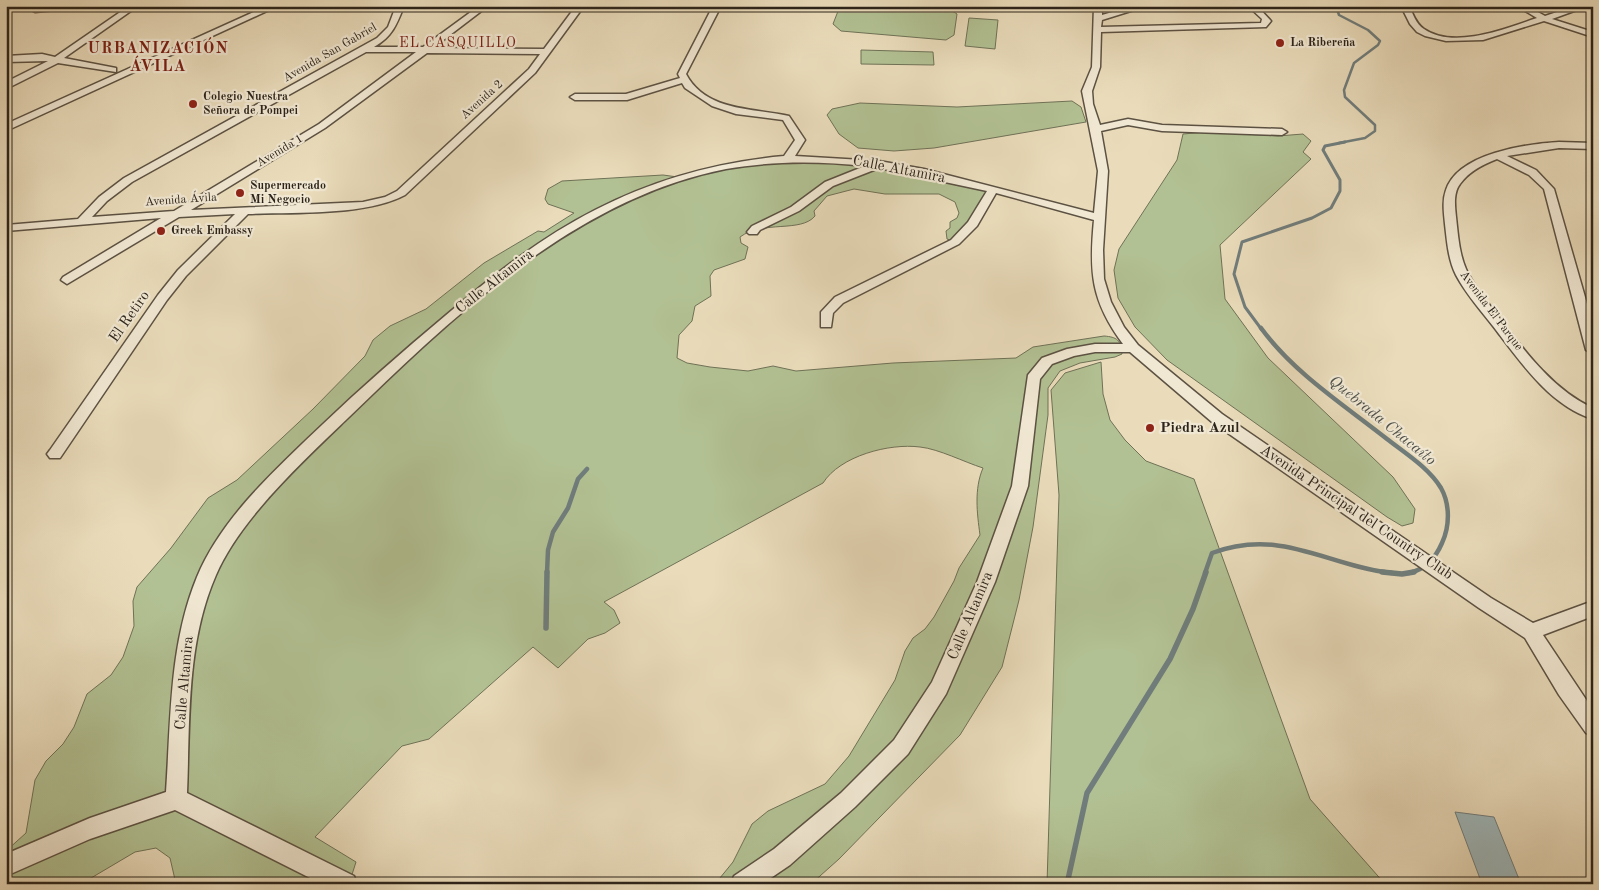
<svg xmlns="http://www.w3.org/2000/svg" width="1599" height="890" viewBox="0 0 1599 890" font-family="'Old Standard TT',serif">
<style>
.green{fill:#b2c193;stroke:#6f7257}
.water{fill:#9eb8bc;stroke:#707d7c}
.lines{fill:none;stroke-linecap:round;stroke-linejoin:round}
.stream-far3{stroke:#707d7c;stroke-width:2.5}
.stream-far2{stroke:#707d7c;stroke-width:3}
.stream-far1{stroke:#707d7c;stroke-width:4.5}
.stream{stroke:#707d7c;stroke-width:5.5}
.minor-casing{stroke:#5c5243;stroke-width:3}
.minor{fill:#f1e8d3;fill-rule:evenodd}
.poi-dot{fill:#8f2418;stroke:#f1e8d3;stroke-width:2}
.labels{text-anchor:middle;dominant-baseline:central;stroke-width:4.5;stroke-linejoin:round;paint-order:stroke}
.far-poi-label{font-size:12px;font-weight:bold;fill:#2c241b;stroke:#f1e8d3;text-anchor:start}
.far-street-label{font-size:12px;fill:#2c241b;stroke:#f1e8d3}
.far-neighbourhood-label{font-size:14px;letter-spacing:1px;fill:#7a1f14;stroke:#f1e8d3}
.street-label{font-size:15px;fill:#2c241b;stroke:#f1e8d3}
.poi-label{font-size:15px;font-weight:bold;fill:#2c241b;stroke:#f1e8d3;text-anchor:start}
.far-district-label{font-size:16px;font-weight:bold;letter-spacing:1px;fill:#7a1f14;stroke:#f1e8d3}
.water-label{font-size:16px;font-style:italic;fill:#4e504b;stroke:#f1e8d3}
</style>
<rect width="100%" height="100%" fill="#eadcbb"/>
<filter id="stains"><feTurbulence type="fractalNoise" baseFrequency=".004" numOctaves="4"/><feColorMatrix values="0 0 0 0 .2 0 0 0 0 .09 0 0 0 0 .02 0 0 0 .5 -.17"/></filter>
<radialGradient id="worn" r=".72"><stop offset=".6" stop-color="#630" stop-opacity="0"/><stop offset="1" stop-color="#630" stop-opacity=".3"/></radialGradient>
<!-- green -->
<path class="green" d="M840,6L948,8L957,14L954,35L946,40L841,31L833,24Z
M969,18L998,20L995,49L965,46Z
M861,50L933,52L934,65L861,64Z
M1072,101L1081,107L1086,122L934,148L894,151L858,148L839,134L827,115L832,109L860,103L957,107Z
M1206,132L1278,136L1303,134L1311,141L1303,152L1311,159L1220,245L1225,299L1268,358L1393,477L1415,509L1413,523L1402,526L1387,517L1167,360L1135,327L1118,298L1114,270L1119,249L1177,160L1183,134Z
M836,159L993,190L955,242L947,239L946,231L950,228V222L957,218L959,213L955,202L939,194H885L854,189L827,196L814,211L815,216C801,233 763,220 740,237L741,243L748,247L745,259L714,270L710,276L711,296L695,306L692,321L679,335L677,358L687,363L710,367L748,371L773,366L796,371L893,363L1016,358L1033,347L1104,336C1117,337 1121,340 1122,354L1115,357L1080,363L1060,371L1048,388V415L1033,527L1019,600L1002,667L960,735L839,859L811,884H715L733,862L752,824L768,811L825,784L849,756L895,680L905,651L913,638L925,629L934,617L954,581L959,568L980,535C977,513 974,489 983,468C964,462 939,449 920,447C889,443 840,456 823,483L604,602L614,610L620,623L605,633L588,639L558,668L533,647L429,739L402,746L315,837L356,862L349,884H176L170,858L156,848L135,852L86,881L77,884H6V851L26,833L35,780L46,761L63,744L74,727L87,694L111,675L123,657L134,626L133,601L137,587L171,548L208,498L237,480L313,409L365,356L373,340L390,326L426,309L484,263L538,231L544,232L574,213L548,204L545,199L548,189L562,181L663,175L685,178L745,163Z
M1101,362L1103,394L1110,420L1125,440L1146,461L1194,479L1310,799L1385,884H1047L1059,495L1051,390L1065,373Z"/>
<!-- water -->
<path class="water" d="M1455,812L1494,817L1521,884H1482Z"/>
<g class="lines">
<!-- stream-far3 -->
<path class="stream-far3" d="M1336,6L1339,15L1368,30L1380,41L1378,45L1354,63L1344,90L1345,97L1375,125V131L1365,138L1339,143"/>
<!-- stream-far2 -->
<path class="stream-far2" d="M1262,330L1245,307L1234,274L1242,242L1312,218L1331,208L1340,191V180L1323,150L1325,146L1345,142"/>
<!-- stream-far1 -->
<path class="stream-far1" d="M1261,328C1294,373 1344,405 1387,439C1405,453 1429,468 1441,488C1450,504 1450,526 1442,543C1436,557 1425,570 1409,573
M547,573L548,550L553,532L568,508L578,479L587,469
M1205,573L1212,553C1281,527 1327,566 1392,573"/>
<!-- stream -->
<path class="stream" d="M1382,572L1402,574L1414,572
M546,628L547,572
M1067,884L1087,793L1170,659L1193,609L1206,572"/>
<defs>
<path id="minor" d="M55,6H96L35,12L31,10Z
M129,6H138L64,58L116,68V72L58,63L6,89V82L48,61L6,62V56L42,54L55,57Z
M267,6H278L6,131V124Z
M396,6H404C397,24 392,37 374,47H423L479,6H488L433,48L544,49L576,6H584L535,73L405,195C366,216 294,212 248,214L186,276L167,300L60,458H50L47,454L50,450L158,295L178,270L235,214L179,217L67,284L61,280L63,277L161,218L6,231V225L78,219L99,197L124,178L377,38L388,27ZM366,52H416L319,124L174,211L92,217L107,201L132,182ZM427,53L540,54L529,69L397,191L385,197L363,202L191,210L325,128Z
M713,6H721L686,74C706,112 754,108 789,116L805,140L795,156L879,161L924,169L1094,213L1098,171L1082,91L1092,67L1094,6H1102V15L1133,6H1147L1102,20L1101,27L1261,23L1262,19L1248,6H1257L1271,21L1266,27L1101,32L1100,67L1092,91L1093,104L1100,125L1128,119L1162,125L1282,129L1287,132L1282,135L1162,131L1128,125L1101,131L1108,171L1103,250L1104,279L1111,302L1124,327L1138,345L1222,414L1491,598L1533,623L1593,601V616L1543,635L1593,710V735L1586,733L1559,695L1525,638L1479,608L1212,422L1130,352H1095L1074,356L1052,364L1040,379L1028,486L995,582L946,694L908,754L855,807L790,865L762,884H731L734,876L774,849L841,793L894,740L932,682L977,582L1012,486L1028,375L1042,358L1067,349L1095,344H1123C1091,301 1089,272 1094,220L996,193L977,226L959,244L843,303L833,313L831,327H821V312L835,297L951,240L968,222L987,191L879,168L833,186L799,211L760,230L757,234H749L747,232L752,226L791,207L825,182L865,166C818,161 772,161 726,169C577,198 453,316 348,418C304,460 240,519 216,575C186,643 190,721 187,793L354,876L357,884H322L175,810L90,839L6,876V854L90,818L166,792C171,720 169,645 197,577C222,517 276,469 322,425C362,387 403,351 445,316C492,276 540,238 595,210C655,179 717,162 784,156L795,140L783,120L736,114L712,106L685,88L682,83L627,100H575L570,97L575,94H626L680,78L678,74Z
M1401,6H1409C1413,14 1416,24 1424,29C1454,50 1507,28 1537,18L1517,6H1527L1545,16L1575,6H1588L1552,19L1593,32V37L1544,21L1483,40L1446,41L1425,36L1417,32L1410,24Z
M1559,142L1593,143V149L1559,148L1507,156L1536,170L1554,189L1593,325V354L1586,350L1544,189L1529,175L1497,159C1484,164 1469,171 1460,184C1453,193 1455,207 1456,217C1458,235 1459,253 1466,269C1472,283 1483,295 1491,307C1519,343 1550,389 1593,408V419C1553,407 1523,366 1499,334C1485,315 1467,296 1456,275C1448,259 1447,241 1445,224C1444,213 1442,201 1446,190C1458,153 1526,144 1559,142Z"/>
</defs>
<!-- minor casing -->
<use href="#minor" class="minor-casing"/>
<!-- minor -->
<use href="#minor" class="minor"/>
</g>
<!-- markers -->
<g class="poi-dot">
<circle cx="1280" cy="43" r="5"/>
<circle cx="193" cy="104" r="5"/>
<circle cx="240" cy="193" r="5"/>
<circle cx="161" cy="231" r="5"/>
<circle cx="1150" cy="428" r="5"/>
</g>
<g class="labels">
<!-- far-poi labels -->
<g class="far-poi-label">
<text x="1290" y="43">La Ribereña</text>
<text x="203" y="97">Colegio Nuestra<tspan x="203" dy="14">Señora de Pompei</tspan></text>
<text x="250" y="186">Supermercado<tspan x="250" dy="14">Mi Negocio</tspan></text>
<text x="171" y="231">Greek Embassy</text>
</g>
<!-- far-street labels -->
<g class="far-street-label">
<text transform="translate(330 53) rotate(-30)">Avenida San Gabriel</text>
<text transform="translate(482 100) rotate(-42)">Avenida 2</text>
<text transform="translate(280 151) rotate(-31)">Avenida 1</text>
<text transform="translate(181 200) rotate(-4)">Avenida Ávila</text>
<text transform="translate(1491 311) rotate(53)">Avenida El Parque</text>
</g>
<!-- far-neighbourhood labels -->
<g class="far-neighbourhood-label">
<text x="458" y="43">EL CASQUILLO</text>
</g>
<!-- street labels -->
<g class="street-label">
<text transform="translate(899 170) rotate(11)">Calle Altamira</text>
<text transform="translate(495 282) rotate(-38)">Calle Altamira</text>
<text transform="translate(130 317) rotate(-55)">El Retiro</text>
<text transform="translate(1356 513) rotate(34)">Avenida Principal del Country Club</text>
<text transform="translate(971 616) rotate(-67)">Calle Altamira</text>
<text transform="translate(185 683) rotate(-85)">Calle Altamira</text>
</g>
<!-- poi labels -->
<g class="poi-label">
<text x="1160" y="428">Piedra Azul</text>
</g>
<!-- far-district labels -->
<g class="far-district-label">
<text x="158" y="49">URBANIZACIÓN<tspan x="158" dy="18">ÁVILA</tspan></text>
</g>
<!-- water labels -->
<g class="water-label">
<text transform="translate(1382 421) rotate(39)">Quebrada Chacaíto</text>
</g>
</g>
<!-- margin -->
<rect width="1599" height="890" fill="none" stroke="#eadcbb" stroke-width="25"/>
<rect x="8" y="8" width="1584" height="875" fill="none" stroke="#2c241b" stroke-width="2.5"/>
<rect x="12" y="12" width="1574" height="865" fill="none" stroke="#2c241b"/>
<rect width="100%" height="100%" filter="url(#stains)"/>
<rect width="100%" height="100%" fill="url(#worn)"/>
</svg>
